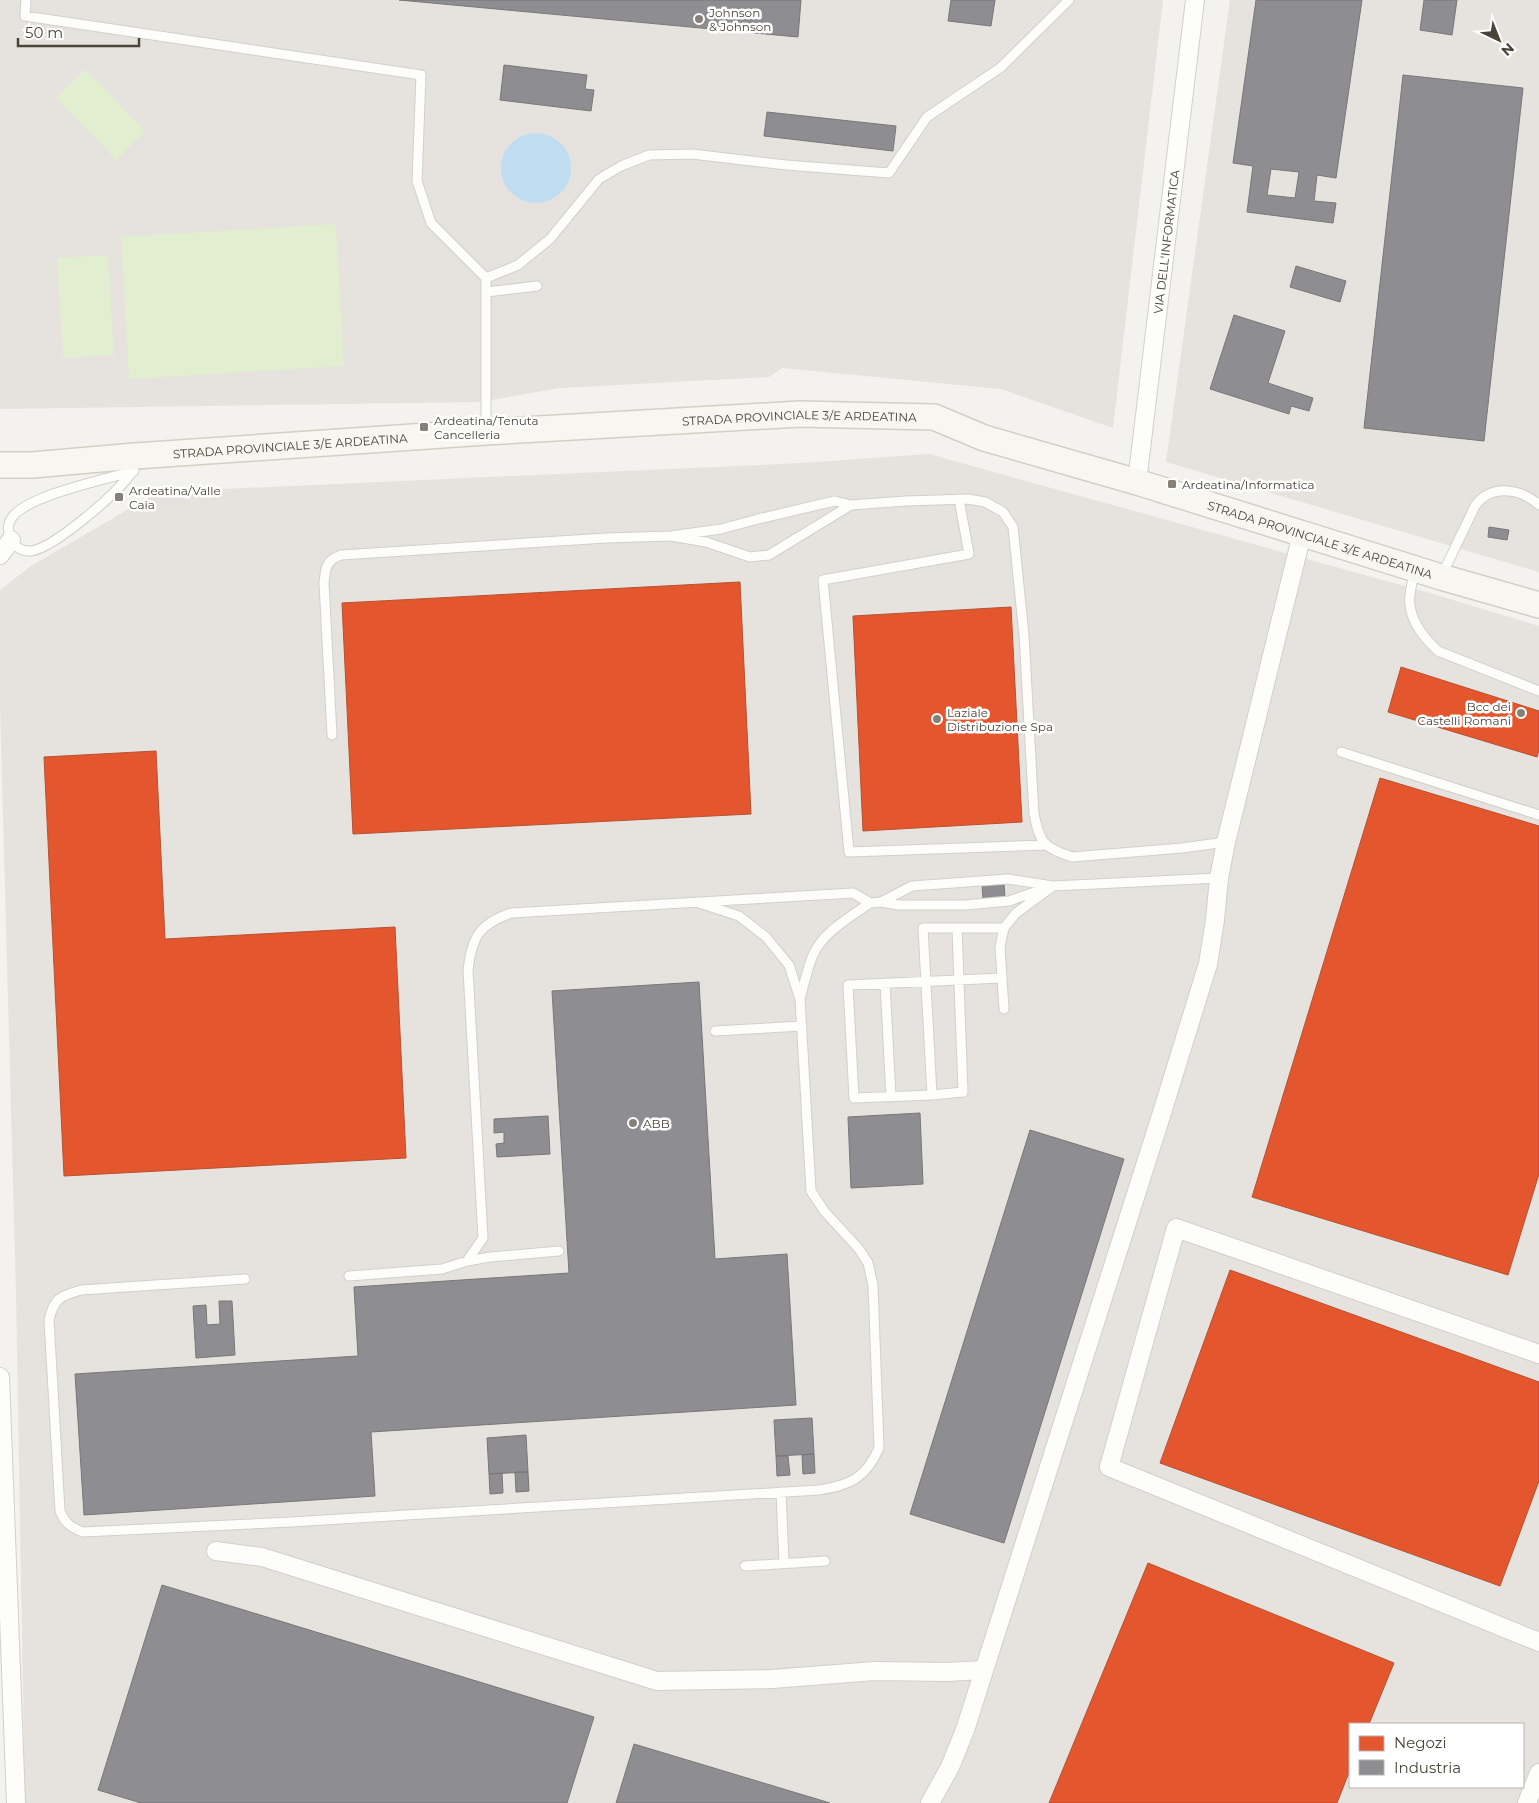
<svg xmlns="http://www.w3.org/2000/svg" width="1539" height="1803" viewBox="0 0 1539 1803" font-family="Montserrat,sans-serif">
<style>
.industrial{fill:#e6e2de;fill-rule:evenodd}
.green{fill:#e1eecf}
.parking{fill:#e6e3df}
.water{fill:#c0ddf1}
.shops{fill:#e4572e;stroke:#b65131}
.industry{fill:#8d8d92;stroke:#797777;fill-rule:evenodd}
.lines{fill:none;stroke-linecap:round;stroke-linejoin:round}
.lane-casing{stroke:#d2d0cb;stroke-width:11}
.street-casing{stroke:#d2d0cb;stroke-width:20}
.secondary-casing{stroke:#d3cfc5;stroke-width:28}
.lane{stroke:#fdfdfc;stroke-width:9}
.street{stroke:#fdfdfc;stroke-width:18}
.secondary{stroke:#f7f6f1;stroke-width:25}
.poi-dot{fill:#868178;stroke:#fff;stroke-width:2}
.labels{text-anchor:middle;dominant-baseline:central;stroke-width:5;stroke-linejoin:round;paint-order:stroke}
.poi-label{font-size:12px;fill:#4b4439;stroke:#fff;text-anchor:start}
.street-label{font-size:12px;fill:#4b4439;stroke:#fff}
</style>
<rect width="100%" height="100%" fill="#f4f2ee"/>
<!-- industrial -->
<path class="industrial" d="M0,0H1163L1113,428L1001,389L782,368L769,377L560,388L480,402L0,409Z
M1230,0H1539V572L1166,462Z
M929,454L1433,594L1539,626V1803H25L16,1293L0,705V590L31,566L158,492L801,463ZM1350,1724H1523V1787H1350Z"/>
<!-- green -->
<path class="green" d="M85,69L145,131L116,160L56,98Z
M336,224L344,366L129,379L121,237Z
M108,255L114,355L63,358L57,258Z"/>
<!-- parking -->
<path class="parking" d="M1181,906V919L1195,909L1203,933L1187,980L1038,987L1034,936L1062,918L1083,912Z
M875,924L1004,928L1010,1022L968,1096L841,1104L831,990L879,983Z
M781,1010L784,1047L710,1053L707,1015Z"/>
<!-- water -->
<path class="water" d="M501 168a35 35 0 1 1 70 0a35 35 0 1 1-70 0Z"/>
<!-- shops -->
<path class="shops" d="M740,582L751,814L353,834L342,603Z
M1011,607L1022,822L863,831L853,616Z
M1401,667L1539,711V750L1537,757L1388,712Z
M156,751L165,939L395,927L406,1158L64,1176L44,757Z
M1380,778L1539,826V1174L1508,1275L1252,1197Z
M1230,1270L1539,1382V1481L1500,1586L1160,1463Z
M1148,1563L1394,1663L1369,1724H1350V1770L1337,1803H1049Z"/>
<!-- industry -->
<path class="industry" d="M399,0H801L798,37Z
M951,0H995L991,26L948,21Z
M1256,0H1362L1336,178L1317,175L1314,201L1336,203L1333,223L1247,212L1253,166L1233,163ZM1271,169L1299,172L1295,198L1267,195Z
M1424,0H1457L1452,35L1420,30Z
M504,65L587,75L585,89L594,90L591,111L500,100Z
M1403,75L1523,88L1484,441L1364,428Z
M767,112L896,126L893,151L764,136Z
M1296,266L1346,281L1340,302L1290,287Z
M1234,315L1285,331L1268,383L1313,398L1309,411L1291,406L1289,414L1210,389Z
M1489,527L1509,530L1507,540L1488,537Z
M1004,884L1005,898L983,899L982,885Z
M699,982L715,1259L787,1254L796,1405L371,1432L375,1496L84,1515L75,1374L358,1356L354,1287L569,1273L552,991Z
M920,1113L923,1184L851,1188L848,1117Z
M548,1116L550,1154L497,1157L496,1144L504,1143V1132L494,1133V1119Z
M1030,1130L1124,1159L1004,1543L910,1514Z
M219,1301H232L235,1355L196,1358L193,1306L206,1305L207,1325L220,1324Z
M812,1418L814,1454L776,1456L774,1420Z
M526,1435L528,1472L489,1474L487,1438Z
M814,1454L815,1473L803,1474L802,1455Z
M776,1456H788L790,1475L777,1476Z
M515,1472H528L529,1491L516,1492Z
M502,1473L503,1493L490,1494L489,1474Z
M162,1585L594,1717L567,1803H141L98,1790Z
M634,1744L830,1803H616Z"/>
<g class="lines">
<defs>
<path id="lane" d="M26,0L25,16L421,75L417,181L431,223L486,278
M486,292L537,286
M486,432V278L518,265L550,239L599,179L621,166L649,155L692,154L786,165L889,173L927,117L1000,68L1069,0
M134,471C107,479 24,496 11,519C7,525 8,531 10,537C13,546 22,552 31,551C54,548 119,492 132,472C135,469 134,462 134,458
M959,499L969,554L823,580L849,852L1046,845
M851,505L906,501L968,499L985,502L1003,512L1013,527L1024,635L1034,814C1040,843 1043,847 1072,857L1182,848L1226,842
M1415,570C1413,580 1408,595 1410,605C1412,624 1425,639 1438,651L1539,691
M1442,575L1475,506C1491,484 1520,488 1539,505
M332,735L324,583C326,568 325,561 341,555L606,538L671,536L721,529L758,519L835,501L851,505L769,555L750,557L706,542L671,536
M1341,752L1539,815
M957,928L963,1092L932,1095L923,928H1004
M885,983L891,1097
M800,999C804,985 807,969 813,955C822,933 851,916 870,903
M1004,1009L1000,947L1004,928L1016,913L1053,886L1219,878
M715,1031L802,1026
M932,1095L854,1098L848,985L1002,978
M467,1261L490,1257L559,1251
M349,1276L442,1269L467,1261L483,1238L468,970C472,937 479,924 511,913L853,893L870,903L881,902L912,886L1008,879L1053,886L1009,901L965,905H899L881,902
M245,1279L81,1290C60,1296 54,1298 49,1320L60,1511C65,1523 71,1528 83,1532L291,1522L818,1490C849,1486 866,1478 879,1448L873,1285L868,1263L859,1249L825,1212L811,1191L800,999L789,965L766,937L739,916L696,902
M781,1492L784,1563
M745,1566L825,1561"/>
<g id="street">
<path id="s1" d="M1137,482L1195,0"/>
<path d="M0,555L11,540"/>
<path d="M1539,1354L1176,1228L1109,1467L1539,1642"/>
<path d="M0,1377L16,1803"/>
<path d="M216,1551L262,1557L657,1681L772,1679L875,1671L947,1672L984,1670"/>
<path d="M930,1803L950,1767L965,1730L1160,1119L1208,964L1215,920L1219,878L1226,842L1302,534"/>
<path d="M1527,1803L1539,1773"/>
</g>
<g id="secondary">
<path id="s2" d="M0,465H32L135,456L486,432L800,414L934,417L984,438L1137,482L1441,577L1539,605"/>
</g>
</defs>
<!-- lane casing -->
<use href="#lane" class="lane-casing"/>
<!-- street casing -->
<use href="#street" class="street-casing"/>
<!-- secondary casing -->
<use href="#secondary" class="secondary-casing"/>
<!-- lane -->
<use href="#lane" class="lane"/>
<!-- street -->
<use href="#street" class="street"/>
<!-- secondary -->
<use href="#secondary" class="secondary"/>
</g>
<!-- markers -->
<g class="poi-dot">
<circle cx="699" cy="19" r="5"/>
<rect x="419" y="422" width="10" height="10" rx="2.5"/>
<rect x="1167" y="479" width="10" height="10" rx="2.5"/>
<rect x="114" y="492" width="10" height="10" rx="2.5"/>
<circle cx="1521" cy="713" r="5"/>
<circle cx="937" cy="719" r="5"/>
<circle cx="633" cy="1123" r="5"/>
</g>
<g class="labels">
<!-- poi labels -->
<g class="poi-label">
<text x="709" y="12">Johnson<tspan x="709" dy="14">&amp; Johnson</tspan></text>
<text x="434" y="420">Ardeatina/Tenuta<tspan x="434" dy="14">Cancelleria</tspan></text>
<text x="1182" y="484">Ardeatina/Informatica</text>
<text x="129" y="490">Ardeatina/Valle<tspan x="129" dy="14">Caia</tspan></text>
<text x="1511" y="706" text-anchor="end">Bcc dei<tspan x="1511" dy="14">Castelli Romani</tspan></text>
<text x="947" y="712">Laziale<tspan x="947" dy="14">Distribuzione Spa</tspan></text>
<text x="643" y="1123">ABB</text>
</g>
<!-- street labels -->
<g class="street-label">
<text stroke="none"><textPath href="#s1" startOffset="242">VIA DELL'INFORMATICA</textPath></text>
<text stroke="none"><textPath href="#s2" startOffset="801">STRADA PROVINCIALE 3/E ARDEATINA</textPath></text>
<text stroke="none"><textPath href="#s2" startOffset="291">STRADA PROVINCIALE 3/E ARDEATINA</textPath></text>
<text stroke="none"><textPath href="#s2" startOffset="1341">STRADA PROVINCIALE 3/E ARDEATINA</textPath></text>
</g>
</g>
<!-- legend -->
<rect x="1349" y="1723" width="175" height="65" fill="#ffffff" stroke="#b7b4b0"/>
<rect x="1359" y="1736" width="25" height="15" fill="#e4572e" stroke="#b7b4b0"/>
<text x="1394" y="1748" font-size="15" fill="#4b4439">Negozi</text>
<rect x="1359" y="1760" width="25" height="15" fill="#8d8d92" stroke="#b7b4b0"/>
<text x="1394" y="1773" font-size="15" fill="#4b4439">Industria</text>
<!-- north arrow -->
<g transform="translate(1499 40) rotate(137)" stroke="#ffffff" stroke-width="4" paint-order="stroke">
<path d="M0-4L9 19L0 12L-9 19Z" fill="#4b4439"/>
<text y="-8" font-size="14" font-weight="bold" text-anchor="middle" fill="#4b4439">N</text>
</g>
<!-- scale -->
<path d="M18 38v8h121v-8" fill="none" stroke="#4b4439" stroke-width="2.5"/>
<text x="25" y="38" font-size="15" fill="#4b4439" stroke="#ffffff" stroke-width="4" paint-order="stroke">50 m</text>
</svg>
